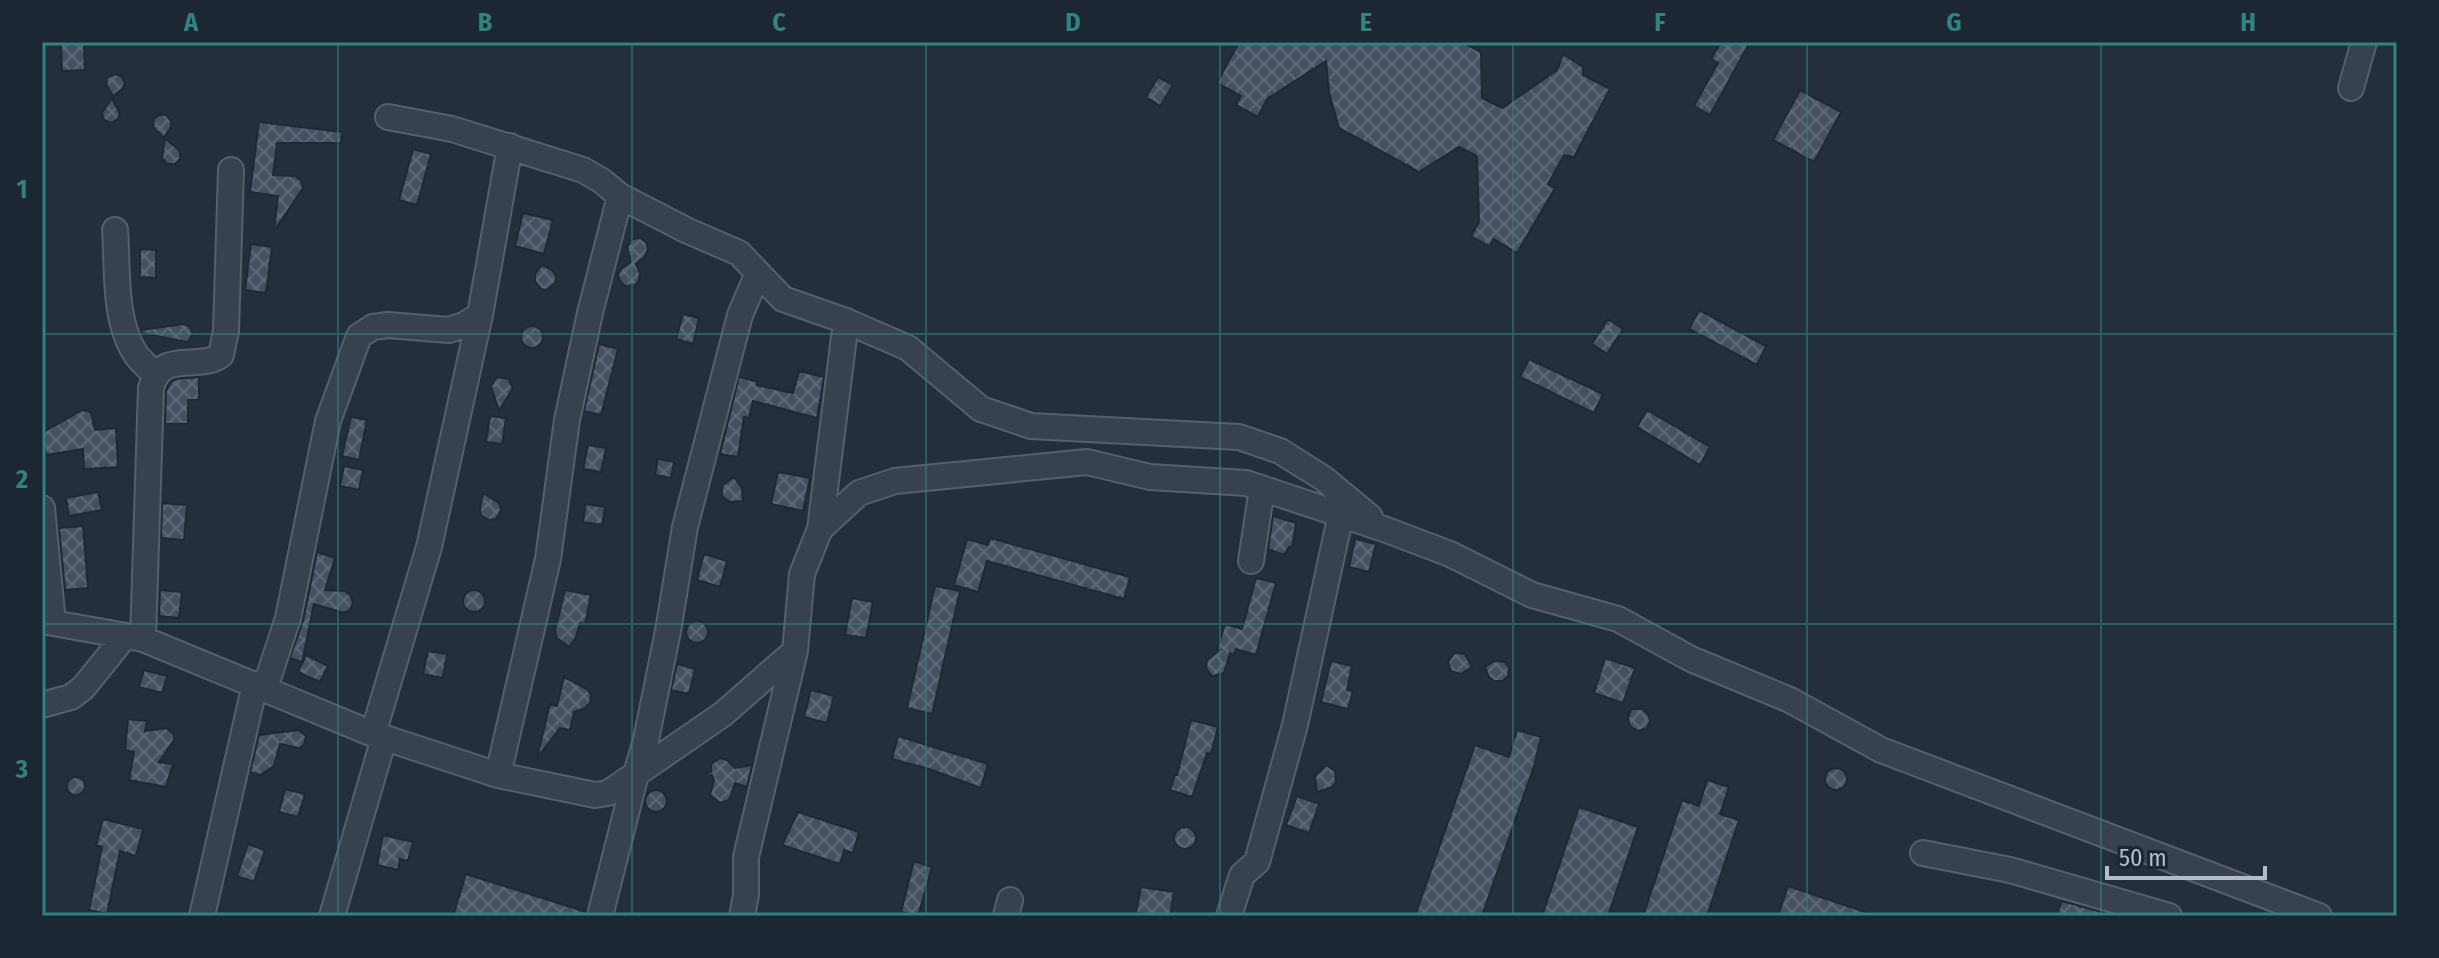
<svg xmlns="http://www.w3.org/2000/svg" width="2439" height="958" viewBox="0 0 2439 958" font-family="'Fira Sans Condensed',sans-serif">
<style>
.building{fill:url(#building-cross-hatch);stroke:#1f2835;stroke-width:2}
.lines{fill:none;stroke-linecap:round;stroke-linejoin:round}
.minor-casing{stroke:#565f6c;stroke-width:28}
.minor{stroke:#38414e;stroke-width:24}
.grid{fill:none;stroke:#308480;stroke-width:2;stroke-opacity:0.55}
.neatline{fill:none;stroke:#308480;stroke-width:3}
.grid-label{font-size:26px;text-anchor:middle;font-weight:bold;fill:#308480}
</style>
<defs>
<pattern id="building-cross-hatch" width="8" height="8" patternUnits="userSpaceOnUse" patternTransform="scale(2)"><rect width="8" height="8" fill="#455162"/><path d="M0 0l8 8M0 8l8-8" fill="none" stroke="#5d6877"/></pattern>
</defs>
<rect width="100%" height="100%" fill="#242f3e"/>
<!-- building -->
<path class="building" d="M1239,42H1462L1481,52L1482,98L1502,108L1557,70L1563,54L1583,67V75L1610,89L1574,157L1564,155L1548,184L1555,188L1517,253L1494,239L1489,246L1471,236L1479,222L1477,156L1459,147L1419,172L1339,128L1329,92L1326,61L1267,99L1258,117L1236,105L1241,96L1217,83Z
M1721,42H1750L1710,115L1694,106L1718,63L1711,59Z
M61,44H84L85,70L62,71Z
M116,74L122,77L125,83L122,89L113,96L107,86L106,78Z
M1158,77L1173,85L1160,106L1146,97Z
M1800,90L1841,112L1814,162L1773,140Z
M112,98L120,114L117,120L111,123L104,120L102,113Z
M159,115H166L171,121V127L164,138L153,127L154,119Z
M259,122L342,132L341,143H277L273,175L295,176L301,181L303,188L274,231L278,196L250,192Z
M165,138L180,151V159L175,164H167L162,158Z
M413,149L431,154L417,205L399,200Z
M523,213L553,220L544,254L515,246Z
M640,238L646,242L648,249L645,256L636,264L640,273L639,280L635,285L625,286L620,281L618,274L622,268L631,262L627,247L633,239Z
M251,244L272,247L266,293L245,290Z
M140,249L156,250V278L140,277Z
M542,265L552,270L556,276L555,283L547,290L541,289L535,281V274Z
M1699,310L1766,346L1757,365L1689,329Z
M683,314L699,318L693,344L676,339Z
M1608,319L1623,329L1607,354L1592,344Z
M184,324L190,327L193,334L187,342L142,333L141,330Z
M521 337a11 11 0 1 1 22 0a11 11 0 1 1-22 0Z
M599,344L618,349L601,415L584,411Z
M1529,359L1603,394L1594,413L1520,377Z
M799,371L824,377L817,418L753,401L749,418L744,417L738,457L720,454L739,377L758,382L757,385L793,393Z
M199,377V400H188V424H165L166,391L171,382L176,379Z
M497,377L508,379L513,388L499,411L491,386Z
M82,410L91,412L95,430L116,428L118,467L84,469L83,449L46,455L42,433Z
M1647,410L1710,447L1700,465L1637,427Z
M490,416L506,418L502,444L486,442Z
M351,417L367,420L359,460L342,456Z
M588,445L606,448L601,472L583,469Z
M658,459L674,462L671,478L655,475Z
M344,466L363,470L359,490L340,486Z
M778,472L810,478L803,511L771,504Z
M734,477L742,488L743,501L730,502L722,496V486Z
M98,492L102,510L69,516L66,498Z
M483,493L499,503L501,510L496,519L489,520L481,515L480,508Z
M162,503L187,505L184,540L161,538Z
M586,504L605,507L602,525L583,522Z
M1273,516L1296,523L1292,548L1289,547L1284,555L1268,549Z
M83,526L88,588L65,590L59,528Z
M990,538L1130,577L1124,599L987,561L978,592L954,585L967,539L988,545Z
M1355,539L1376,544L1369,572L1349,567Z
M317,552L335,558L325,590L345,591L351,596L353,603L350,610L344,613L314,604L302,662L290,658L303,621Z
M704,554L727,561L720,587L697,580Z
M1256,578L1276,583L1256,655L1236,649L1234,655L1230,653L1224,673L1212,676L1206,668L1207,660L1220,650H1217L1225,624L1242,629Z
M935,586L960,591L932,714L907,708Z
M160,590L182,592L179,618L159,616Z
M565,590L591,595L585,624L580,623L576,637L569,647L557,638L555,631Z
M463 601a11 11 0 1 1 22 0a11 11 0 1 1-22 0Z
M852,598L873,602L866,638L845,635Z
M686 632a11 11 0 1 1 22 0a11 11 0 1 1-22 0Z
M428,651L447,654L443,678L423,674Z
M1454,653L1465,654L1472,667L1461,674L1451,671L1448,662Z
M306,655L328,666L320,682L298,672Z
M1605,658L1635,668L1623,703L1594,693Z
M1331,661L1352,666L1347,690L1353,691L1348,709L1321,702Z
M1494,661L1505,662L1509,668L1508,676L1503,681H1494L1489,677L1485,667Z
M677,664L695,669L689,694L671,690Z
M144,670L167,676L162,693L139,687Z
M564,677L587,689L591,695L590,703L585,708L574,712L570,730L560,728L537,758L550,704L557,706Z
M811,690L834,696L827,723L804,717Z
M1631,709H1642L1648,714L1650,721L1647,728L1638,731L1630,726L1628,719Z
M128,719L147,721L145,731L166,728L174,734V740L159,762L173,764L166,787L129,780L134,752L125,750Z
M1191,720L1218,727L1211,754L1207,753L1192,797L1170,790L1175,775H1177Z
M298,730L306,736L304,745L299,748L280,744L274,766L260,775L250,772L259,735Z
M1517,730L1541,737L1534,766L1482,916H1415L1475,745L1509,757Z
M898,736L988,764L981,788L929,769L892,759Z
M720,758L727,760L735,768L752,765L747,787L735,783L729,800L720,803L710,795L714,780L712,775L706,773L711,772V764Z
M1326,765L1335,771L1336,782L1332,787L1317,792L1315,776Z
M1825 779a11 11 0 1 1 22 0a11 11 0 1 1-22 0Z
M67 786a9 9 0 1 1 18 0a9 9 0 1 1-18 0Z
M1707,780L1729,787L1720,814L1739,820L1707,916H1643L1682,800L1699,806Z
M285,789L305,794L298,817L279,812Z
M645 801a11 11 0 1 1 22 0a11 11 0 1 1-22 0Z
M1297,796L1319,804L1309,833L1286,825Z
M1579,807L1638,827L1608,916H1542Z
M798,812L859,832L853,853L844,850L840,864L782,845Z
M103,819L143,829L136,856L120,851L107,914L89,910L102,847L96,845Z
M1174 838a11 11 0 1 1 22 0a11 11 0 1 1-22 0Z
M383,835L413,842L408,861L400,859L398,870L377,865Z
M248,844L265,850L254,882L237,876Z
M914,861L932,867L918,916L901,912Z
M466,874L586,912L585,916H453Z
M1788,886L1868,913L1867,916H1778Z
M1141,887L1174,892L1170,916L1136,913Z
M2062,901L2112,915V916H2056Z"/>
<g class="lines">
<defs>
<path id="minor" d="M2351,88L2364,42
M388,117L452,129L583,170L602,181L620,196L688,231L739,253L783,299L846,321L908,348L981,409L1031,426L1239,437L1280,451L1323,478L1370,517
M115,230C118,269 113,322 137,356C142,362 149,368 154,374
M42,508L53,623
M820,529L846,321
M1251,561L1262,488
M42,621L143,639L373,734L498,775L595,795L608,793L636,774L646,740L668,631L685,527L740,315L758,273
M143,639L151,388C161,348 198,372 221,355L226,331L231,170
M265,688L288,618L328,421L359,336L373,327L388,325L449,330L464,325L480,315
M42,705L71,697L83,688L125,636
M373,734L429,547L480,315L510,146
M498,775L548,559L567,420L590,313L620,196
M1923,853L2010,870L2169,916
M202,916L255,684
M332,916L384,738
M600,916L636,774L723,714L795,651
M742,916L746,895V857L795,651L802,574L820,529L859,493L895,481L1087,462L1150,477L1246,483L1384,529L1450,554L1532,595L1618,619L1691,659L1790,700L1881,750L2319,916
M1006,916L1010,900
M1229,916L1242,875L1257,862L1295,725L1341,514"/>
</defs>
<!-- minor casing -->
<use href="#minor" class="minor-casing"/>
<!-- minor -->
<use href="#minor" class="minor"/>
</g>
<!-- grid -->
<path class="grid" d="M338,42V916M632,42V916M926,42V916M1220,42V916M1513,42V916M1807,42V916M2101,42V916M42,334H2397M42,624H2397"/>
<!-- border -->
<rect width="2439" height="958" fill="none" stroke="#1d2633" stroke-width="88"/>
<!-- scale -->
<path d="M2107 866v12h158v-12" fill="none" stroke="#b4bcc9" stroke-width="4"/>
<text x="2119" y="866" font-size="24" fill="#b4bcc9" stroke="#1d2633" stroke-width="6" paint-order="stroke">50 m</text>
<rect x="44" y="44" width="2351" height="870" class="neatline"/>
<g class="grid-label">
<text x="191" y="31">A</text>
<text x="485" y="31">B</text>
<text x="779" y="31">C</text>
<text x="1073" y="31">D</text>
<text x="1366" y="31">E</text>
<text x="1660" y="31">F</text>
<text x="1954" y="31">G</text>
<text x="2248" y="31">H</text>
<text x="22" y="198">1</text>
<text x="22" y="488">2</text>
<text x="22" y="778">3</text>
</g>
</svg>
